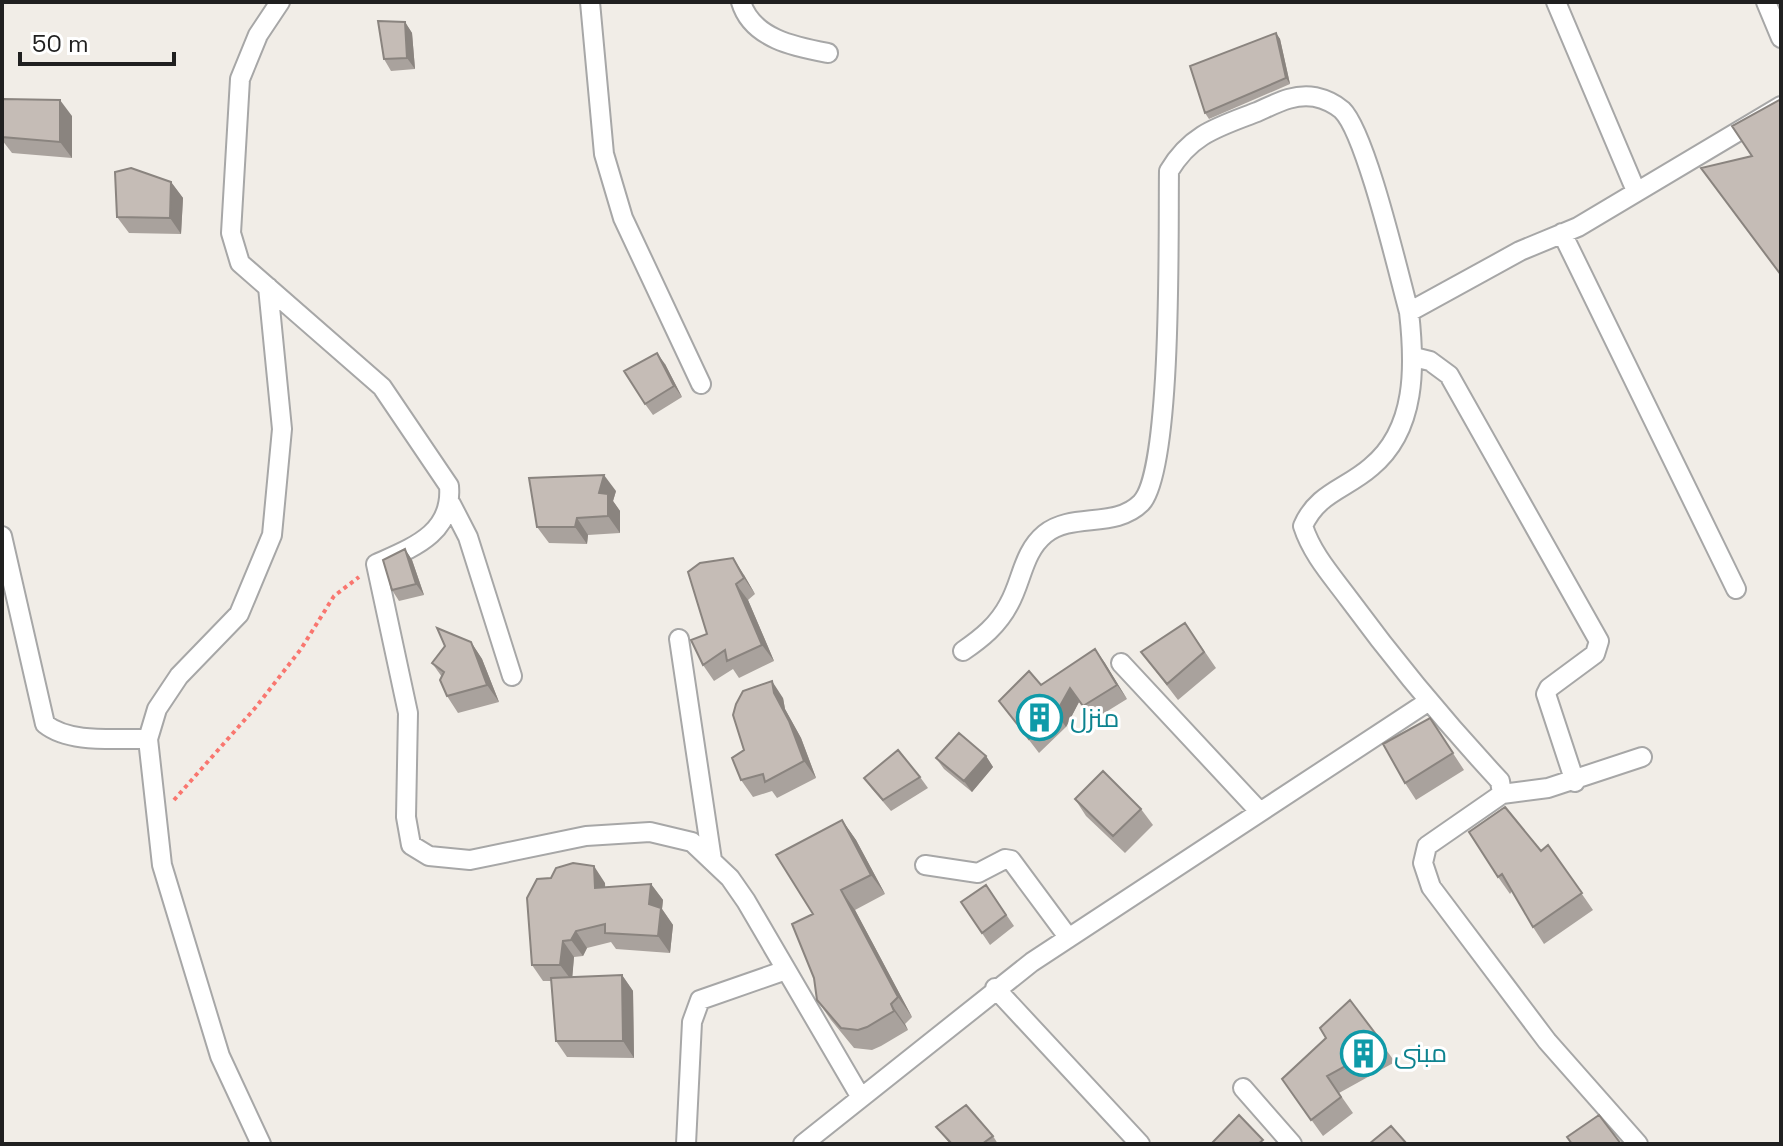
<svg xmlns="http://www.w3.org/2000/svg" width="1783" height="1146" viewBox="0 0 1783 1146" font-family="'Space Grotesk',Cairo,sans-serif">
<style>
.lines{fill:none;stroke-linecap:round;stroke-linejoin:round}
.minor-casing{stroke:#a7a7a7;stroke-width:22}
.path{stroke:#f9766f;stroke-width:4;stroke-dasharray:4 4;stroke-linecap:butt}
.minor{stroke:#fff;stroke-width:18}
.wall{fill:#a9a29d}
.shaded-wall{fill:#8a847f}
.building{fill:#c5bcb6;stroke:#8a847f;stroke-width:2}
.labels{text-anchor:middle;dominant-baseline:central;stroke-width:6;stroke-linejoin:round;paint-order:stroke}
.culture-label{font-size:26px;fill:#0d838f;stroke:#fff;text-anchor:start}
</style>
<rect width="100%" height="100%" fill="#f1ede7"/>
<g class="lines">
<defs>
<path id="minor" d="M280,2L258,35L240,79L231,233L240,263L382,387L449,486C453,533 414,547 376,564L408,713L406,817L411,845L429,856L470,860L586,836L650,832L692,842L730,878L746,901L860,1096
M590,2L604,154L623,218L701,384
M741,2C752,39 796,47 828,53
M1556,2L1636,191
M1766,2L1781,38
M1562,233L1736,589
M1414,357L1430,361L1449,375L1599,641L1595,654L1549,688L1546,694L1575,782
M451,504L468,537L512,676
M2,536L45,724C70,744 116,738 148,739
M679,639L712,860
M963,651C982,638 998,625 1009,604C1022,581 1023,552 1045,534C1072,512 1115,529 1141,503C1173,471 1168,226 1169,171C1191,134 1218,127 1257,112C1275,104 1294,93 1315,97C1324,99 1335,104 1342,110C1366,133 1398,272 1409,312
M1121,663L1260,812
M1502,794L1548,788L1642,757
M925,865L978,873L1005,859L1011,860L1068,937
M995,988L1140,1144
M1243,1088L1292,1144
M261,1144L220,1056L162,865L148,739L157,709L179,676L239,614L272,535L282,429L268,287
M686,1144L692,1022L700,1000L786,970
M803,1144L1032,962L1429,701
M1638,1144L1547,1041L1431,887L1423,863L1427,846L1502,794L1500,781C1447,724 1396,663 1349,599C1332,576 1312,554 1303,526C1317,493 1346,489 1371,467C1417,429 1415,365 1409,312L1520,251L1578,227L1781,106"/>
</defs>
<!-- minor casing -->
<use href="#minor" class="minor-casing"/>
<!-- path -->
<path class="path" d="M174,800L256,707L301,649L334,596L359,577"/>
<!-- minor -->
<use href="#minor" class="minor"/>
</g>
<!-- wall -->
<path class="wall" d="M405,22L412,33L415,69L391,71L384,59Z
M1276,33L1280,39L1290,84L1209,119L1205,113Z
M2,115L72,116V158L12,153L2,140Z
M171,182L183,198L181,234L129,233L117,217Z
M665,364L682,397L653,415L645,404Z
M616,491L613,501L620,511V533L588,535L587,544L549,543L537,527Z
M405,549L412,560L424,595L399,601L392,590Z
M688,572L744,575L755,594L748,600L774,661L739,678L733,669L714,681L703,665L707,634Z
M1185,623L1216,668L1178,700L1141,652Z
M471,642L482,659L499,702L458,713L447,696L442,677L432,663Z
M1095,649L1127,699L1093,720L1079,702L1066,727L1039,753L999,701L1041,685Z
M783,698L785,709L801,738L816,778L777,798L772,791L753,797L741,780L744,750Z
M1430,718L1464,770L1416,800L1405,783Z
M986,756L993,767L972,792L944,769L936,758Z
M920,777L928,788L891,811L872,789L864,778Z
M1075,799L1141,809L1153,825L1125,853L1086,816Z
M842,820L856,840L885,894L855,910L912,1017L905,1024L908,1030L881,1046L872,1050L854,1048L831,1020L817,1000L813,914Z
M1548,845L1593,910L1544,944L1533,927L1512,891L1510,894L1498,877L1541,851Z
M605,883V887L651,884L663,900L662,909L673,925L670,953L616,949L611,942L587,948L583,956L574,957L572,977L622,975L633,991L634,1058L567,1057L556,1041L551,981H543L532,965Z
M986,885L1014,926L990,945L961,902Z
M1350,1000L1395,1062L1339,1093L1353,1113L1323,1136L1282,1079L1326,1038Z
M936,1127L993,1136L998,1144H950Z"/>
<!-- shaded-wall -->
<path class="shaded-wall" d="M405,22L412,33L415,69L407,58Z
M1276,33L1280,39L1290,84L1286,78Z
M60,100L72,116V158L60,142Z
M171,182L183,198L181,234L170,218Z
M657,353L665,364L682,397L674,386Z
M604,475L616,491L613,501L620,511V533L608,516L599,493Z
M577,518L588,535L587,544L575,527Z
M405,549L412,560L424,595L416,584Z
M733,558L744,575L755,594L744,578Z
M736,584L748,600L774,661L762,645Z
M471,642L482,659L499,702L487,685Z
M1095,649L1105,663L1127,699L1117,685Z
M772,681L783,698L785,709L801,738L816,778L804,761L774,693Z
M1070,688L1079,702L1066,727L1056,713Z
M986,756L993,767L972,792L964,781Z
M842,820L856,840L885,894L871,875Z
M594,866L605,883L606,904L595,888Z
M651,884L663,900L662,909L673,925L670,953L658,936L649,904Z
M841,890L855,910L912,1017L898,997Z
M576,931L587,948L583,956L571,940Z
M563,941L574,957L572,981L560,965Z
M622,975L633,991L634,1058L623,1041Z
M891,1004L905,1024L908,1030L894,1011Z"/>
<!-- building -->
<path class="building" d="M378,21L405,22L407,58L384,59Z
M1276,33L1286,78L1205,113L1190,66Z
M3,99L60,100V142L2,137Z
M1781,99V275L1701,168L1752,156L1732,126Z
M131,168L171,182L170,218L117,217L115,172Z
M657,353L674,386L645,404L624,371Z
M604,475L599,493L608,494V516L577,518L575,527H537L529,478Z
M405,549L416,584L392,590L383,560Z
M733,558L744,578L736,584L762,645L727,661L725,650L703,665L691,640L707,634L688,572L700,563Z
M1185,623L1204,652L1167,684L1141,652Z
M437,628L471,642L487,685L447,696L440,680L444,672L432,663L445,646Z
M1095,649L1117,685L1083,706L1070,688L1056,713L1029,739L999,701L1029,671L1041,685Z
M772,681L774,693L789,721L804,761L765,782L763,774L741,780L732,758L744,750L733,715L736,704L743,691Z
M1430,718L1453,753L1405,783L1383,744Z
M959,733L986,756L964,781L936,758Z
M898,750L920,777L883,800L864,778Z
M1103,771L1141,809L1113,836L1075,799Z
M1505,807L1541,851L1548,845L1582,893L1533,927L1502,874L1498,877L1469,832Z
M842,820L871,875L841,890L898,997L891,1004L894,1011L867,1027L858,1030L841,1028L817,1000L814,978L792,924L813,914L776,855Z
M573,863L594,866L595,888L651,884L649,904L661,908L658,936L605,933V924L576,931L571,940L563,941L560,965H532L527,898L537,879L551,878L556,868Z
M986,885L1006,915L982,933L961,902Z
M622,975L623,1041H556L551,978Z
M1350,1000L1384,1045L1327,1076L1341,1097L1311,1120L1282,1079L1326,1038L1320,1028Z
M966,1105L993,1136L982,1144H952L936,1127Z
M1239,1115L1263,1140L1258,1144H1211Z
M1599,1115L1621,1144H1572L1567,1137Z
M1391,1126L1407,1144H1369Z"/>
<!-- icons -->
<defs>
<symbol id="building-ring" viewBox="-11 -11 22 22"><circle r="9.5" fill="#fff" stroke="#0f9aa8" stroke-width="1.5"/><path d="M-4-6H4V6H1V3H-1V6H-4ZM-2.5-4.3h1.7v1.8h-1.7ZM.8-4.3h1.7v1.8H.8ZM-2.5-1h1.7V.8h-1.7ZM.8-1h1.7V.8H.8Z" fill="#0f9aa8"/></symbol>
</defs>
<g fill-rule="evenodd">
<use href="#building-ring" x="1014" y="692" width="51" height="51"/>
<use href="#building-ring" x="1338" y="1028" width="51" height="51"/>
</g>
<g class="labels">
<!-- culture labels -->
<g class="culture-label">
<text x="1070" y="718">منزل</text>
<text x="1394" y="1053">مبنى</text>
</g>
</g>
<!-- border -->
<rect width="1783" height="1146" fill="none" stroke="#202020" stroke-width="8"/>
<!-- scale -->
<path d="M20 52v12h154v-12" fill="none" stroke="#202020" stroke-width="4"/>
<text x="32" y="52" font-size="24" fill="#202020" stroke="#ffffff" stroke-width="6" paint-order="stroke">50 m</text>
</svg>
